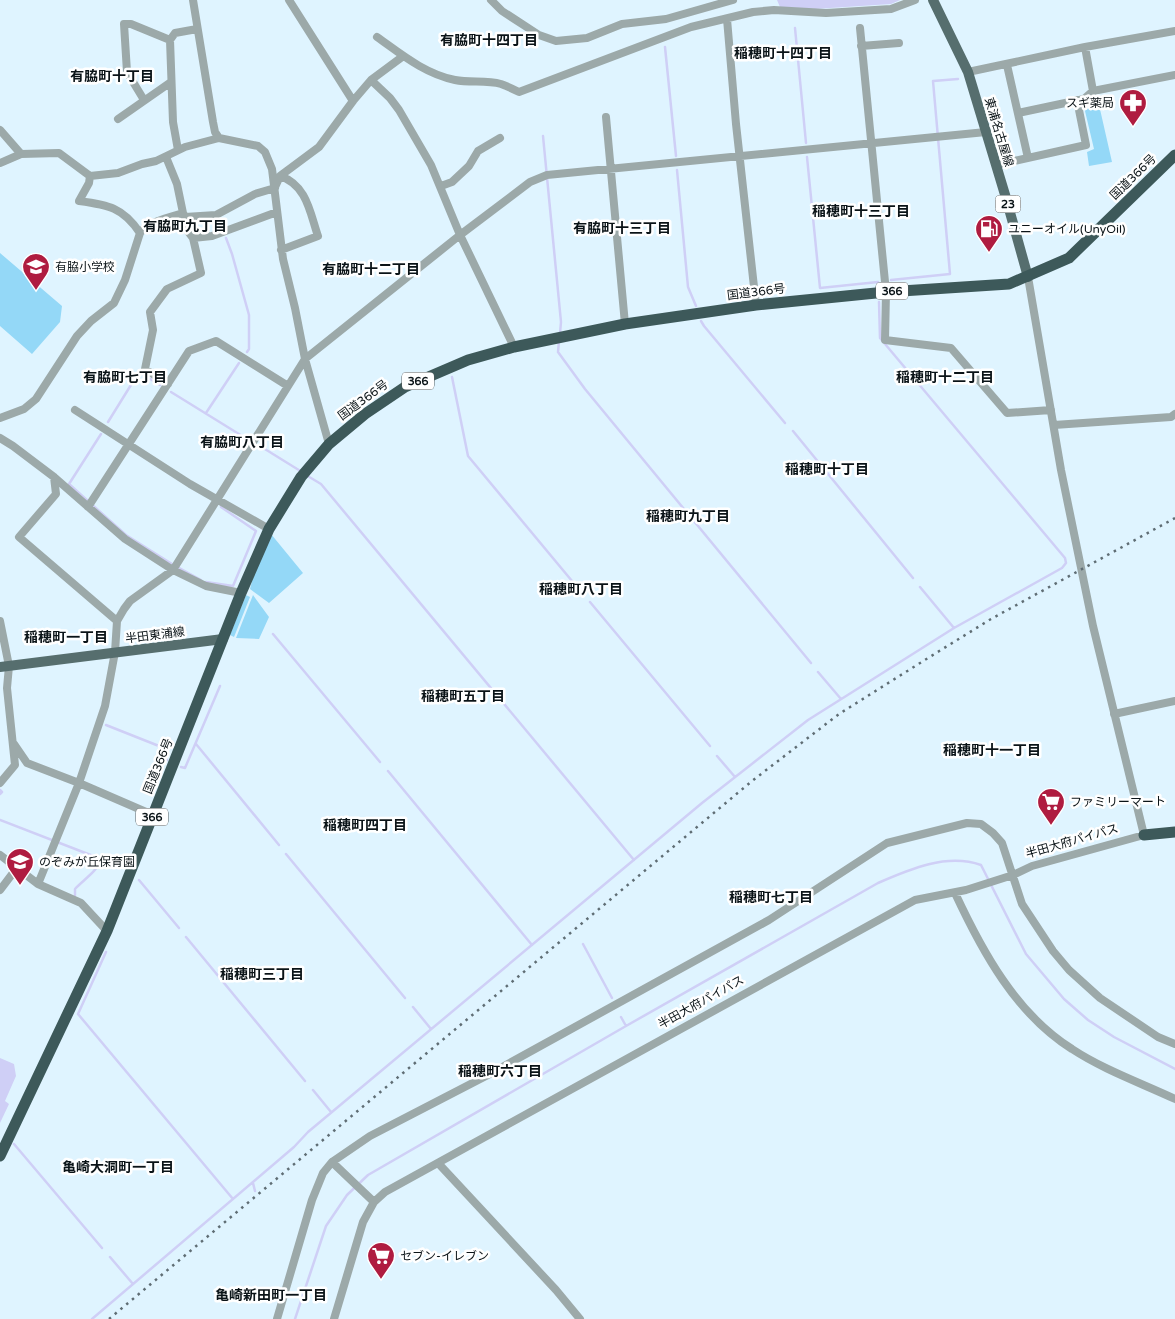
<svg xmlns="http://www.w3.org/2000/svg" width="1175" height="1319" viewBox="0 0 1175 1319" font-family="'Varela Round','Noto Sans JP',sans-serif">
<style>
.green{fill:#94d8f7}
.water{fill:#cfcff6}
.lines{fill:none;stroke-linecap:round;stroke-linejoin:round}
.stream{stroke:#cfcff6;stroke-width:2.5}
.minor{stroke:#9ca9a9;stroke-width:8}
.major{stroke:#566e6e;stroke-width:10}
.highway{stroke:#3d595a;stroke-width:11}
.rail{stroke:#5f6d74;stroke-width:2.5;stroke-dasharray:2.5 5;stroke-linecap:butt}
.labels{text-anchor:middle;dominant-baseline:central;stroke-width:5;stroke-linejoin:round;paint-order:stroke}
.shield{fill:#fff;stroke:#545a5d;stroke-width:1}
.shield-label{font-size:11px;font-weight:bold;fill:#0a1317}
.poi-label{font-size:12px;fill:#0a1317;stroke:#fff;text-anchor:start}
.street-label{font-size:12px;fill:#0a1317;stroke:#fff}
.neighbourhood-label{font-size:14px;font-weight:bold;fill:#0a1317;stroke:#fff}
</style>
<rect width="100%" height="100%" fill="#dff4ff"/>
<!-- green -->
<path class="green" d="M1097,96L1112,162L1089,166L1087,152L1094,149L1085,111Z
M0,253L62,306L60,322L32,354L0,326Z
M271,534L303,573L269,603L250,589L253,577Z
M246,595L250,597L234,637L230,635Z
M253,595L269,617L259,639L236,638Z"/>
<!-- water -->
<path class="water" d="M777,0H900L891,4L815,9L780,7Z
M0,1058L14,1064L16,1076L5,1101L9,1104L0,1123Z"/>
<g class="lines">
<!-- stream -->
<path class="stream" d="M795,28L806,143
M665,47L676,156
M543,136L561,322L560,333
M807,157L820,288L878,282
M677,170L688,287L696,306
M217,219L220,226
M226,238L232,254L249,315V349L247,352
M891,280L950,274L933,81L958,79
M701,321L704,326L785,423
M559,341L558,352L585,389L811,663
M452,377L468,456L582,593
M171,392L247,439
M206,413L239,363
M108,422L139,372L160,385
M793,431L913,578
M101,434L69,484L126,535L172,564L201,580
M260,446L302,472
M306,475L321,484L634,860
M206,582L233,586L256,531L221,507
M920,587L954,628
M590,602L710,746
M273,634L380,762
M818,672L841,699
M106,725L164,748L165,752L164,759L167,760
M196,744L279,845
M717,756L735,777
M181,767L185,768L220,686
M388,771L532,945
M0,790L2,792L0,794
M0,820L101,859C98,871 83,880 75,889V895
M286,854L405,998
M139,880L179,928
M186,937L305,1081
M583,944L612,998
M106,952L78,1014L233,1199
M413,1007L431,1029
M621,1017L626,1026
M313,1090L331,1112
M14,1144L102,1248
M253,1183L255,1191
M110,1257L133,1284
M92,1319L294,1147L308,1132L702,803L808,720L954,628L1062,568L1066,563L1065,558L880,338L879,302
M295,1319L326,1226L347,1195L368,1175L626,1026L878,883C910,869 947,853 981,865L1026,954L1064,999L1088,1020L1114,1037L1175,1069"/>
<!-- minor -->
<path class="minor" d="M193,0L213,122L215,132L219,138
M289,0L353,101
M491,0L502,11L539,35L556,41L587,38L622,24L666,19L733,0
M727,19L736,124L756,305
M860,28L886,292L885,340L951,348L1007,413L1051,410
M377,37C401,54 425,74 455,80C470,83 486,80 501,84C507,86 513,89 519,92L691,27L753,12L774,10L826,13L891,9L915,0
M170,40L173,122L178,150
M861,46L899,43
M1085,47L1093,91
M1007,65L1028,158
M968,72L1085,47L1175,31
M371,80L390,98L399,110L431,165L460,235L514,347
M144,100L127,72L124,24H131L170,40L175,33L197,29
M1018,113L1084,99L1093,91L1175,75
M606,117L625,324
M118,119L171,82
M0,130L21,154
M166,157L177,184L183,213
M0,163L21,154L59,153L90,176L118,173L142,164L156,161L185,147L219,138L258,146L265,152L272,169L283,259L295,308L305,359L329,444
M996,165L1086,145L1077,100
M280,176C307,185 310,213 318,236L281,250
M441,186L452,182L469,166L478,151L500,138
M275,187L280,176L319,147L353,101L371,80L402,57
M140,233C148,222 170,217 183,213L185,217L216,215L255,194L275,188
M193,238L212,236L277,212
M168,384L145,369L153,330L150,312L167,289L201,273L193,238L187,230L185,217
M75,410L190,484L269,529
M0,418L24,409L36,399L77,336L91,321L114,303L125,280L140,233C123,207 108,205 79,201L89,183L90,176
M1054,425L1171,417L1175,414
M0,438L13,446L54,477L125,539L173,570L206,586L241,593
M54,477L56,494L19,537L117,621
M88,507L189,351L216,341L288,386
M0,621L9,666L7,688L15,765L0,783
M1114,714L1175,701
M14,744L27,763L79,783L153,815
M0,855L38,884L81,903L107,931
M38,884L79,783L105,706L115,652L117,621L124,609L130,601L173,570L305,359L460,235L530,182L547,175L986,132
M0,890L16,869
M955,893C982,951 1016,1014 1072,1049C1104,1070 1141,1083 1175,1099
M332,1162L374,1202
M438,1163L556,1290L580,1319
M277,1319L312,1200L323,1173L332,1162L370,1136L486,1076L769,920L887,843L967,823L981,824L993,833L1002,843L1022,904L1053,951L1069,970L1100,998L1158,1037L1175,1044
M334,1319L363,1222L374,1202L385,1192L915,900L966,890L1013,875L1032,866L1144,835L1093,626L1061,470L1028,277"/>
<!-- major -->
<path class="major" d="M933,0L968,72L1006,198L1028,277
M0,667L223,639"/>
<!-- highway -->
<path class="highway" d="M1144,835L1175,832
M0,1156L107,931L241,593L269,529L301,477L329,444L365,414L405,387L468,360L514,347L625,324L756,305L886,292L1009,284L1069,258L1175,155"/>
<!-- rail -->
<path class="rail" d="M109,1319L752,781L839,714L928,658L991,619L1175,518"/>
</g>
<!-- icons -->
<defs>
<symbol id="pharmacy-pin" viewBox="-11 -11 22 30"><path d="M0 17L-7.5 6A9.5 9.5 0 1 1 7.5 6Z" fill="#af1c40" stroke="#fff"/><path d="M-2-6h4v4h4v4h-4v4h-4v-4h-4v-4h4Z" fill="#fff"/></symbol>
<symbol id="fuel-pin" viewBox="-11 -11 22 30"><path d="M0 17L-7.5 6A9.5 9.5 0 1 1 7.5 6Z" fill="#af1c40" stroke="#fff"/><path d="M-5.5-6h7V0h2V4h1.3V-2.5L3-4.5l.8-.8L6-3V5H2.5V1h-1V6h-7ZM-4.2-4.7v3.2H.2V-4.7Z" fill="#fff"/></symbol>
<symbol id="school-pin" viewBox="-11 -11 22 30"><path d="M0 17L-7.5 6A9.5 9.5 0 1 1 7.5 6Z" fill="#af1c40" stroke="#fff"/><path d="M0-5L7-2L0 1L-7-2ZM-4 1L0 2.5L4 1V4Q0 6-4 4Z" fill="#fff"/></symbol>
<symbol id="supermarket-pin" viewBox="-11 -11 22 30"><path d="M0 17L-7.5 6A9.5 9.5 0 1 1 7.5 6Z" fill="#af1c40" stroke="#fff"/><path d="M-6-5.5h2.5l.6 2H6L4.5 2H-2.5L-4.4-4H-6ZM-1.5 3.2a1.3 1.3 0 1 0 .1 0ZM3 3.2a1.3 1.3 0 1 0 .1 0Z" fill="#fff"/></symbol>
</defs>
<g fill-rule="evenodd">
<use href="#pharmacy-pin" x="1117" y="87" width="32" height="43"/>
<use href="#fuel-pin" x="973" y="213" width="32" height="43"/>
<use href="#school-pin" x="20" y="251" width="32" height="43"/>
<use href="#supermarket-pin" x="1035" y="786" width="32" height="43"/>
<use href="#school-pin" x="4" y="846" width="32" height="43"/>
<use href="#supermarket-pin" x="365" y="1240" width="32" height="43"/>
</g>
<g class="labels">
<!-- shield labels -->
<g class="shield">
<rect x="995.5" y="195.5" width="25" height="17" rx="4"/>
<rect x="876" y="282.5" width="32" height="17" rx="4"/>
<rect x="402" y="372.5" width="32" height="17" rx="4"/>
<rect x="136" y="808.5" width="32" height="17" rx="4"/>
</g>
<g class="shield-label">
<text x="1008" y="204">23</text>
<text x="892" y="291">366</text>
<text x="418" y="381">366</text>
<text x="152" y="817">366</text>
</g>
<!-- poi labels -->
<g class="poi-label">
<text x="1114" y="103" text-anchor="end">スギ薬局</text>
<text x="1008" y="229">ユニーオイル(UnyOil)</text>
<text x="55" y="267">有脇小学校</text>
<text x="1070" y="802">ファミリーマート</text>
<text x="39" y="862">のぞみが丘保育園</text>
<text x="400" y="1256">セブン-イレブン</text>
</g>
<!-- street labels -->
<g class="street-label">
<text transform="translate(999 132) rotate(73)">東浦名古屋線</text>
<text transform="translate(1133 177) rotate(-44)">国道366号</text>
<text transform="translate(756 292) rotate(-7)">国道366号</text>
<text transform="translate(363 400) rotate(-36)">国道366号</text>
<text transform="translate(155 635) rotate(-7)">半田東浦線</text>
<text transform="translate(158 766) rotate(-68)">国道366号</text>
<text transform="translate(1072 841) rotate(-16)">半田大府パイパス</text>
<text transform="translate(701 1002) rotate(-29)">半田大府パイパス</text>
</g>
<!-- neighbourhood labels -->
<g class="neighbourhood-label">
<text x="489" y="40">有脇町十四丁目</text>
<text x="783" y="53">稲穂町十四丁目</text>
<text x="112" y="76">有脇町十丁目</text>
<text x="861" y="211">稲穂町十三丁目</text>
<text x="185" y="226">有脇町九丁目</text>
<text x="622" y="228">有脇町十三丁目</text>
<text x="371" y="269">有脇町十二丁目</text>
<text x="125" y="377">有脇町七丁目</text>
<text x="945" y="377">稲穂町十二丁目</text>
<text x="242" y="442">有脇町八丁目</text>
<text x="827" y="469">稲穂町十丁目</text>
<text x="688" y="516">稲穂町九丁目</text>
<text x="581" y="589">稲穂町八丁目</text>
<text x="66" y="637">稲穂町一丁目</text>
<text x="463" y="696">稲穂町五丁目</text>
<text x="992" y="750">稲穂町十一丁目</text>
<text x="365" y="825">稲穂町四丁目</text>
<text x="771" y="897">稲穂町七丁目</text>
<text x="262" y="974">稲穂町三丁目</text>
<text x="500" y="1071">稲穂町六丁目</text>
<text x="118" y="1167">亀崎大洞町一丁目</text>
<text x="271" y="1295">亀崎新田町一丁目</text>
</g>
</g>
</svg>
